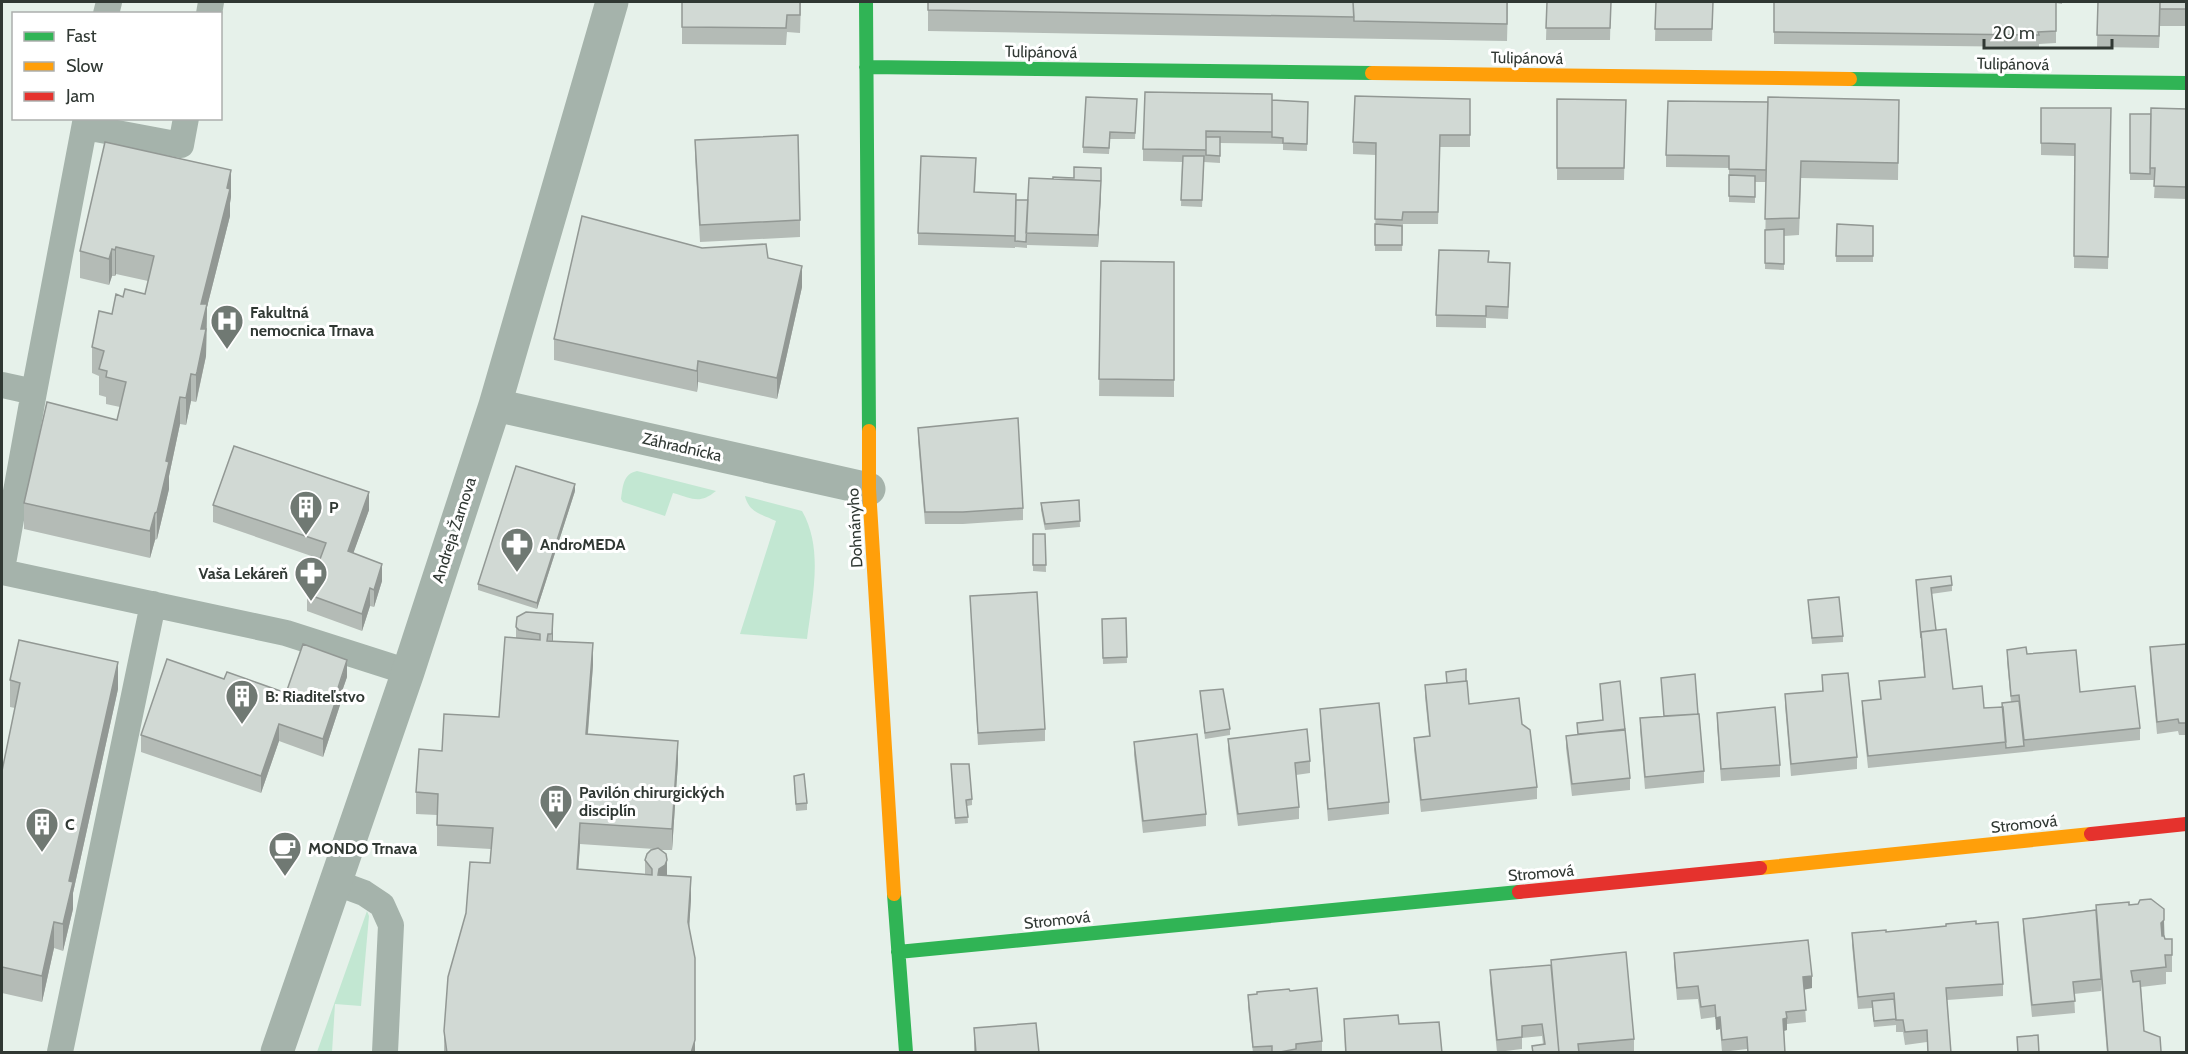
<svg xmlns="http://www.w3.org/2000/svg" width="2188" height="1054" viewBox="0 0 2188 1054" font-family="Cabin,sans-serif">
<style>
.green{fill:#c2e7d2}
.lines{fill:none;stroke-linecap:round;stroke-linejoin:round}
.lane{stroke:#a5b3ab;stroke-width:26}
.street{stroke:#a5b3ab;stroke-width:33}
.fast{stroke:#30b455;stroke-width:14}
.slow{stroke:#ff9f0a;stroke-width:14}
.jam{stroke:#e5322d;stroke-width:14}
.wall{fill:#b4bbb6;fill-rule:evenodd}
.shaded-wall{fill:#929894}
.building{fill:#d1d9d4;stroke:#929894;stroke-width:1.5}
.labels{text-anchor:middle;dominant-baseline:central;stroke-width:6;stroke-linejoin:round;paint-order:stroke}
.street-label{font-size:16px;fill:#303833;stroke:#fff}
.poi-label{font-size:16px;font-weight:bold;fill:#303833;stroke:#fff;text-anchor:start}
</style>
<rect width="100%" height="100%" fill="#e6f1ea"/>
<!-- green -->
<path class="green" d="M637,471L716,491C699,505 692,498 673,493L665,516L623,502L621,499C623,486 623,474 637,471Z
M745,496L802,511C824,549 812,598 807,639L740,634L776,521C762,514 749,513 745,496Z
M367,911L369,916L361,1006L335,1004L332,1052H317Z"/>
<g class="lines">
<!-- lane -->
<path class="lane" d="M106,14L109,2
M209,14L211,2
M85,127L181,145L186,118
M2,385L34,392L2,569
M34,392L86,118
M2,572L286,633L408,672
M337,883L364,893L382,905L391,925L385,1052
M60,1052L153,604"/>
<!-- street -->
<path class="street" d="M495,405L869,489
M277,1052L408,672L495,405L612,2"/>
<!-- fast -->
<path class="fast" d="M866,2L869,431
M866,67L1372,73
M1850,79L2186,83
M894,894L906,1052
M898,952L1519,892"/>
<!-- slow -->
<path class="slow" d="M1372,73L1850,79
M869,431V489L894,894
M1760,868L2091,834"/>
<!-- jam -->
<path class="jam" d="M2091,834L2186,824
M1519,892L1760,868"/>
</g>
<!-- wall -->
<path class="wall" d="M682,2H801L800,33L787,32L786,45L682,44Z
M1508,2L1507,41L928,31V10Z
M1547,2H1611L1610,40H1546Z
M1656,2H1713L1712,41H1655Z
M1774,2H2062V4L2056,3V43L2039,44V47L1774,44Z
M2098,2H2187V26H2160L2159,48L2097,47Z
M1137,99L1135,139H1110L1109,154L1083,153V147Z
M1470,99V147H1440L1438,224H1403L1402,251H1375L1376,155L1353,154V142Z
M1557,99L1626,100L1624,180H1557Z
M1272,100L1308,102L1307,151L1283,150V144L1220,143V163L1204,162L1202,207L1181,206L1182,162L1143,161V149Z
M1899,100L1898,180L1801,178L1799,235L1784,236V270L1765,269L1766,182H1755V203L1729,202V168L1666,167V155L1768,102Z
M2041,108H2111L2108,269L2074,268L2075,156L2041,155Z
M2187,109V199L2154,198L2155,180H2130V114H2151Z
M695,140L800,220V237L700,242L695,157Z
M976,170L975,192L1016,200H1028L1101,193L1098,247L1027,245V248L1015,247V248L918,245V233Z
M231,197L230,203V216L207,307L206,356L197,399L196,402L191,401L186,425L180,424L169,476V489L157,539L155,540L150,558L24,529V503L117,420L120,407L106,404V397L99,395V376L92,373V347L123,297L145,294L148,281L116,274L115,276H112L109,285L80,278V251Z
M1837,224L1873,226V262H1836Z
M702,248L768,258L802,287L777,399L698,382L697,392L554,360V339Z
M1101,261L1174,262V397L1099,396Z
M1489,262L1510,275L1508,319L1486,318V328L1436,327V315Z
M918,428L1023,508V520L963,524H925L918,440Z
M575,491L537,609L478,590V584Z
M1079,500L1080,527L1045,530L1041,510V503Z
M213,505L369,510L353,553L382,581L374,607L370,606L362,631L307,611V594L320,559L213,522Z
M1033,534H1045L1046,572L1033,571Z
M1916,580L1952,585V591L1931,594L1936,630L1953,689L1984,708L2002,707L2011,702L2007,662V650L2027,654L2080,692L2140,728V740L1868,768L1862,713V701L1880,699L1879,681L1924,677Z
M970,596L1045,729V741L978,745Z
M1808,600L1843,636V642L1812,644Z
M526,612L553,636V641L593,665L588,734L678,762L672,850H660L667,875L691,899L689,928L695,958V1053H444V1031L490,863L491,849L437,846V815L416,814V792L442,751L499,717L516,638V627ZM580,844L654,849L645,860V874L578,869Z
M1126,618L1127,663L1103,664L1102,619Z
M2187,644V735H2179L2178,731L2157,734L2150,659V647Z
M1446,672L1469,704L1522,724L1537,787V799L1421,812L1414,750V738L1429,736L1425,697V685L1446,683Z
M1822,675L1857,757V769L1791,776L1785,706V694L1822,691Z
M347,677L340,697V705L323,757L279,741L261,793L141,752V735L286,693Z
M1661,678L1704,771V783L1645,789L1640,730V718L1664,716Z
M10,680L118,689L73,893V909L63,951L54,948L42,1002L2,993V771L15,708L10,707Z
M1600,684L1630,778V790L1572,796L1566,748V736L1577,735L1603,720Z
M1200,691L1230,729V735L1205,739Z
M1320,709L1389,802V814L1328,821L1320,721Z
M1717,713L1780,765V777L1721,781L1717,725Z
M1228,739L1310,761V773L1296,775L1299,807V819L1238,826L1228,751Z
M1134,742L1206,814V826L1143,833L1134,755Z
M951,764L972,799V805L967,806L968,823L955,824Z
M794,782L807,803V810L796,811Z
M2129,905L2164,920L2165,939L2172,955V972H2166V984L2141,987L2144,1031L2161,1053H2107L2101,984V991L2074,994L2075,1013L2032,1017L2023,931V919Z
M1976,924L2003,984V996L1947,1000L1951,1053H1928L1927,1042L1905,1045L1903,1032H1896V1022V1025L1874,1027L1872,1008L1858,1009L1852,945V933L1886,932Z
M1674,953L1812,988L1804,989L1806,1022L1787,1024V1030L1784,1031L1785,1053H1747V1049L1722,1052L1720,1029L1716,1030L1715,1017L1701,1019L1698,999L1677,1000L1674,965Z
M1490,970L1634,1039V1053H1533L1543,1044L1542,1036L1522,1038V1049L1497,1052L1490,983Z
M1290,991L1322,1041V1053H1253L1248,1007V995Z
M1344,1019L1399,1024L1442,1053H1345Z
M974,1028L1039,1053H974Z"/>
<!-- shaded-wall -->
<path class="shaded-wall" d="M231,170V197L230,203V216L207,307L206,356L196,402V375L201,304Z
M1101,181V193L1098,247V235Z
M116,247V274L115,276V250Z
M112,249V276L109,285V259Z
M802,266V287L777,399V378Z
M698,361V382L697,392V371Z
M191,374V401L186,425V398Z
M180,397V424L169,476V489L157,539V512L166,461Z
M575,484V491L537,609V603Z
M369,492V510L348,568V551Z
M155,513V540L150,558V531Z
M382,564V581L374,607V590Z
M370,588V606L362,631V614Z
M553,614V636L552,655V634Z
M593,643V665L586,755V734Z
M347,660V677L340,697V705L323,757V739Z
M118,662V689L73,893V909L63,951V924L69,881Z
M279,724V741L261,793V776Z
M678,741V762L672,850V829Z
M580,823V844L577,890V869Z
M667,860V881L659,890V869Z
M691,877V899L688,944V922Z
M2164,920V937L2161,940V923Z
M54,922V948L42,1002V976Z
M1812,976V988L1803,990V977Z
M1720,1017V1029L1716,1030V1018Z
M1787,1018V1030L1783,1031V1019Z
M695,1040V1053H691Z"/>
<!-- building -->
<path class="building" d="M682,2H800V15H787L786,28L682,27Z
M928,2H1353L1354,17L928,10Z
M1353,2H1507V24L1354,21Z
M1547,2H1611L1610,28H1546Z
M1656,2H1713L1712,29H1655Z
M1774,2H2056V31L2038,32L2039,35L1774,32Z
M2098,2H2160L2159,36L2097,35Z
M2160,2H2187V9H2160Z
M1145,92L1272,94V132L1206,131V150L1143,149Z
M1355,96L1470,99V135H1440L1438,212H1403L1402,220L1375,219L1376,143L1353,142Z
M1086,97L1137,99L1135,133L1110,132L1109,148L1083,147Z
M1768,97L1899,100L1898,163L1801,161L1799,218L1765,219Z
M1557,99L1626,100L1624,168H1557Z
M1272,100L1308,102L1307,144L1283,143V138L1272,137Z
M1668,101L1768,102L1766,170L1729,169V156L1666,155Z
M2041,108H2111L2108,257L2074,256L2075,144L2041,143Z
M2151,108L2187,109V187L2154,186L2155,168H2150Z
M2130,114H2151L2150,174L2130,173Z
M798,135L800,220L700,225L695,140Z
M1206,137H1220V156L1206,155Z
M105,142L231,170L227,188L230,189L201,304H207L201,329H206L197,372L196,375L191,374L186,398L180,397L166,461L169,462L157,512L155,513L150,531L24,503L47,402L117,420L126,382L106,377L107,371L99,369L104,351L92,347L99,311L112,314L116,294L123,297L125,289L145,294L154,256L116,247L115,250L112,249L109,259L80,251Z
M921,156L976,158L974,192L1016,194L1015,236L918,233Z
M1183,156H1204L1202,200H1181Z
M1074,167L1101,168V181L1053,179V177L1074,178Z
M1729,175L1755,176V197L1729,196Z
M1029,178L1101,181L1098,235L1026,233Z
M1016,200H1028L1026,242L1015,241Z
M582,216L702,248L766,244L768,258L802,266L777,378L698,361L697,371L554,339Z
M1375,224L1402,226V245H1375Z
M1837,224L1873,226V256H1836Z
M1784,229V264L1765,263V230Z
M1439,250L1489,251L1488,262L1510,263L1508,307L1486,306V316L1436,315Z
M1101,261L1174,262V380L1099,379Z
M1018,418L1023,508L963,512H925L918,428Z
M234,446L369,492L348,551L382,564L374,590L370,588L362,614L307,594L326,543L213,505Z
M516,466L575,484L537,603L478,584Z
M1079,500L1080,521L1045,524L1041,503Z
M1033,534H1045L1046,565H1033Z
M1951,576L1952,585L1931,588L1936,630L1921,632V638L1916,580Z
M1037,592L1045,729L978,733L970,596Z
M1839,597L1843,636L1812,638L1808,600Z
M526,612L553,614L552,634H548L547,641L593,643L586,734L678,741L672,829L580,823L577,869L652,875V869L645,860L647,854L651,850L658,848L666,854L667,860L665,865L659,869L658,875L691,877L688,922L695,958V1040L691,1053H447L444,1031L448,977L466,913L470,862L490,863L493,828L437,825L438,794L416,792L419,749L442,751L444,714L499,717L505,637L540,640V634L519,630L516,627L517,617Z
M1126,618L1127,657L1103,658L1102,619Z
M1946,629L1953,689L1982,686L1984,708L2003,707L2006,742L1868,756L1862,701L1881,699L1879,681L1925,677L1921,632Z
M19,640L118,662L69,881L73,882L63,924L54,922L42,976L2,967V771L20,683L10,680Z
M303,644L347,660L338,688H340L323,739L279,724L261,776L141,735L167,659L224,679L227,672L286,693Z
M2187,644V723H2179L2178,719L2157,722L2150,647Z
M2026,647L2027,654L2076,650L2080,692L2135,686L2140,728L2024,740L2019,695L2011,696L2007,650Z
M1466,669V681L1447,683L1446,672Z
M1848,673L1857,757L1791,764L1785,694L1823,691L1822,675Z
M1695,674L1698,714L1664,716L1661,678Z
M1467,681L1469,704L1519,698L1522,724L1530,730L1537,787L1421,800L1414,738L1430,736L1425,685Z
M1620,681L1625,730L1578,734L1577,723L1603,720L1600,684Z
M1223,689L1230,729L1205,733L1200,691Z
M2019,701L2024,746L2006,748L2002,703Z
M1379,703L1389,802L1328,809L1320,709Z
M1775,707L1780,765L1721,769L1717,713Z
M1699,714L1704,771L1645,777L1640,718Z
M1307,729L1310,761L1295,763L1299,807L1238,814L1228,739Z
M1625,729L1630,778L1572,784L1566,736Z
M1197,734L1206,814L1143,821L1134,742Z
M951,764H969L972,799L966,800L968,817L955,818Z
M804,774L807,803L796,804L794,776Z
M2151,899L2164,909V920L2161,923L2162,936H2164L2165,939H2172V955H2165L2166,967L2131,971L2133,982L2140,981L2144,1031L2160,1037L2161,1051L2160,1053H2108L2096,905L2129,902V905L2138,904L2140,900Z
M2096,910L2101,979L2073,982L2075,1001L2032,1005L2023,919Z
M1976,921V924L1998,922L2003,984L1946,988L1951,1053H1928L1927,1030L1905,1032L1903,1020H1896L1894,993L1858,997L1852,933L1886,930V932L1946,926V924Z
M1808,940L1812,976L1803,977L1806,1010L1786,1012L1787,1018L1783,1019L1785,1053H1748L1747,1037L1722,1040L1720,1017L1716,1018L1715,1005L1701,1007L1698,986L1677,988L1674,953Z
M1626,952L1634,1039L1578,1044L1579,1053H1559L1551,960Z
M1551,965L1559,1053H1533L1532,1046L1545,1044L1542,1024L1522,1026V1037L1497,1040L1490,970Z
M1317,988L1322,1041L1296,1044V1049L1275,1053H1272V1046L1253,1047L1248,995L1257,994V992L1289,989L1290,991Z
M1894,999L1896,1019L1874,1021L1872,1001Z
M1398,1015L1399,1024L1439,1022L1442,1053H1346L1344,1019Z
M1036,1023L1039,1053H976L974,1028Z
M2038,1035L2039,1053H2018L2017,1037Z"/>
<!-- icons -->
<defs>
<symbol id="hospital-pin" viewBox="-11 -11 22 30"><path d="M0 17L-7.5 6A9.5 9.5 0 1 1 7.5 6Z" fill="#707973" stroke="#fff"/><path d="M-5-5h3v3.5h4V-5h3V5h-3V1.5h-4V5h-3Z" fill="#fff"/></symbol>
<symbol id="building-pin" viewBox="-11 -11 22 30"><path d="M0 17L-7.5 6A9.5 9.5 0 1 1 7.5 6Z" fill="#707973" stroke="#fff"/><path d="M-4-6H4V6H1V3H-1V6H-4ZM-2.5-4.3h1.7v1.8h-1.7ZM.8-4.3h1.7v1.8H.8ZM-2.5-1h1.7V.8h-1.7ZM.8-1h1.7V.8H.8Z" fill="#fff"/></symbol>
<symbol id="pharmacy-pin" viewBox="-11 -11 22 30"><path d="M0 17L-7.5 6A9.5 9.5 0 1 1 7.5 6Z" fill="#707973" stroke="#fff"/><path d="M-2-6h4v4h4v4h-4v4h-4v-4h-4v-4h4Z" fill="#fff"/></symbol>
<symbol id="cafe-pin" viewBox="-11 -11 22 30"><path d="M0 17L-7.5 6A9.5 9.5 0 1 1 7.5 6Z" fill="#707973" stroke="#fff"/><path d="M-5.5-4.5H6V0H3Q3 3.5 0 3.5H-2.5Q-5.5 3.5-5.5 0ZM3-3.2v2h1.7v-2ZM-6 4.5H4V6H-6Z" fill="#fff"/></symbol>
</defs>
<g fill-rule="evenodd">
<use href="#hospital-pin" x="208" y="302" width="38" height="52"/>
<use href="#building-pin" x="287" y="488" width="38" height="52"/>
<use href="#pharmacy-pin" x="498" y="525" width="38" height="52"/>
<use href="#pharmacy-pin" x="292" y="554" width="38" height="52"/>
<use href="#building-pin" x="223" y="677" width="38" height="52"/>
<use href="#building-pin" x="537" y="782" width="38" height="52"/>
<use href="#building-pin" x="23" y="805" width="38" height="52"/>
<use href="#cafe-pin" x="266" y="829" width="38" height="52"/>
</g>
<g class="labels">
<!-- street labels -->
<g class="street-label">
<text transform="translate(1041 52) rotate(1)">Tulipánová</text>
<text transform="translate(1527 58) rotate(1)">Tulipánová</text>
<text transform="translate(2013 64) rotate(1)">Tulipánová</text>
<text transform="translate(682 447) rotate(13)">Záhradnícka</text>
<text transform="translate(855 528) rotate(-93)">Dohnányho</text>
<text transform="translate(454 530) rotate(-72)">Andreja Žarnova</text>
<text transform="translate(2024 824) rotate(-6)">Stromová</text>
<text transform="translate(1541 873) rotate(-5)">Stromová</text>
<text transform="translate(1057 920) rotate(-6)">Stromová</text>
</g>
<!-- poi labels -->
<g class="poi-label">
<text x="250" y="312">Fakultná<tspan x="250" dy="18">nemocnica Trnava</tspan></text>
<text x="329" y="507">P</text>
<text x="540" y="544">AndroMEDA</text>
<text x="288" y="573" text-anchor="end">Vaša Lekáreň</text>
<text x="265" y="696">B: Riaditeľstvo</text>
<text x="579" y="792">Pavilón chirurgických<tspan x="579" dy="18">disciplín</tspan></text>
<text x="65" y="824">C</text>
<text x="308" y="848">MONDO Trnava</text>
</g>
</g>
<!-- border -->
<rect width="2188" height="1054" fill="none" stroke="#303833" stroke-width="6"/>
<!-- legend -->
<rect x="12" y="12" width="210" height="108" fill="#ffffff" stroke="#acafad" stroke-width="1.5"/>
<rect x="24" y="32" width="30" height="9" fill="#30b455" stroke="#acafad" stroke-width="1.5"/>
<text x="66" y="42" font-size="18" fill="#303833">Fast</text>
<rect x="24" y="62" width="30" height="9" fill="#ff9f0a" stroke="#acafad" stroke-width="1.5"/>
<text x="66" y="72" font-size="18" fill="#303833">Slow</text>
<rect x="24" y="92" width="30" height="9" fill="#e5322d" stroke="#acafad" stroke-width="1.5"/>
<text x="66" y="102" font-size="18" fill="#303833">Jam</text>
<!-- scale -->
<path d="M1984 39v9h128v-9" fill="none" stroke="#303833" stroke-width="3"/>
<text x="1993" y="39" font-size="18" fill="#303833" stroke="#ffffff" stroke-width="4.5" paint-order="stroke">20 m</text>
</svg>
